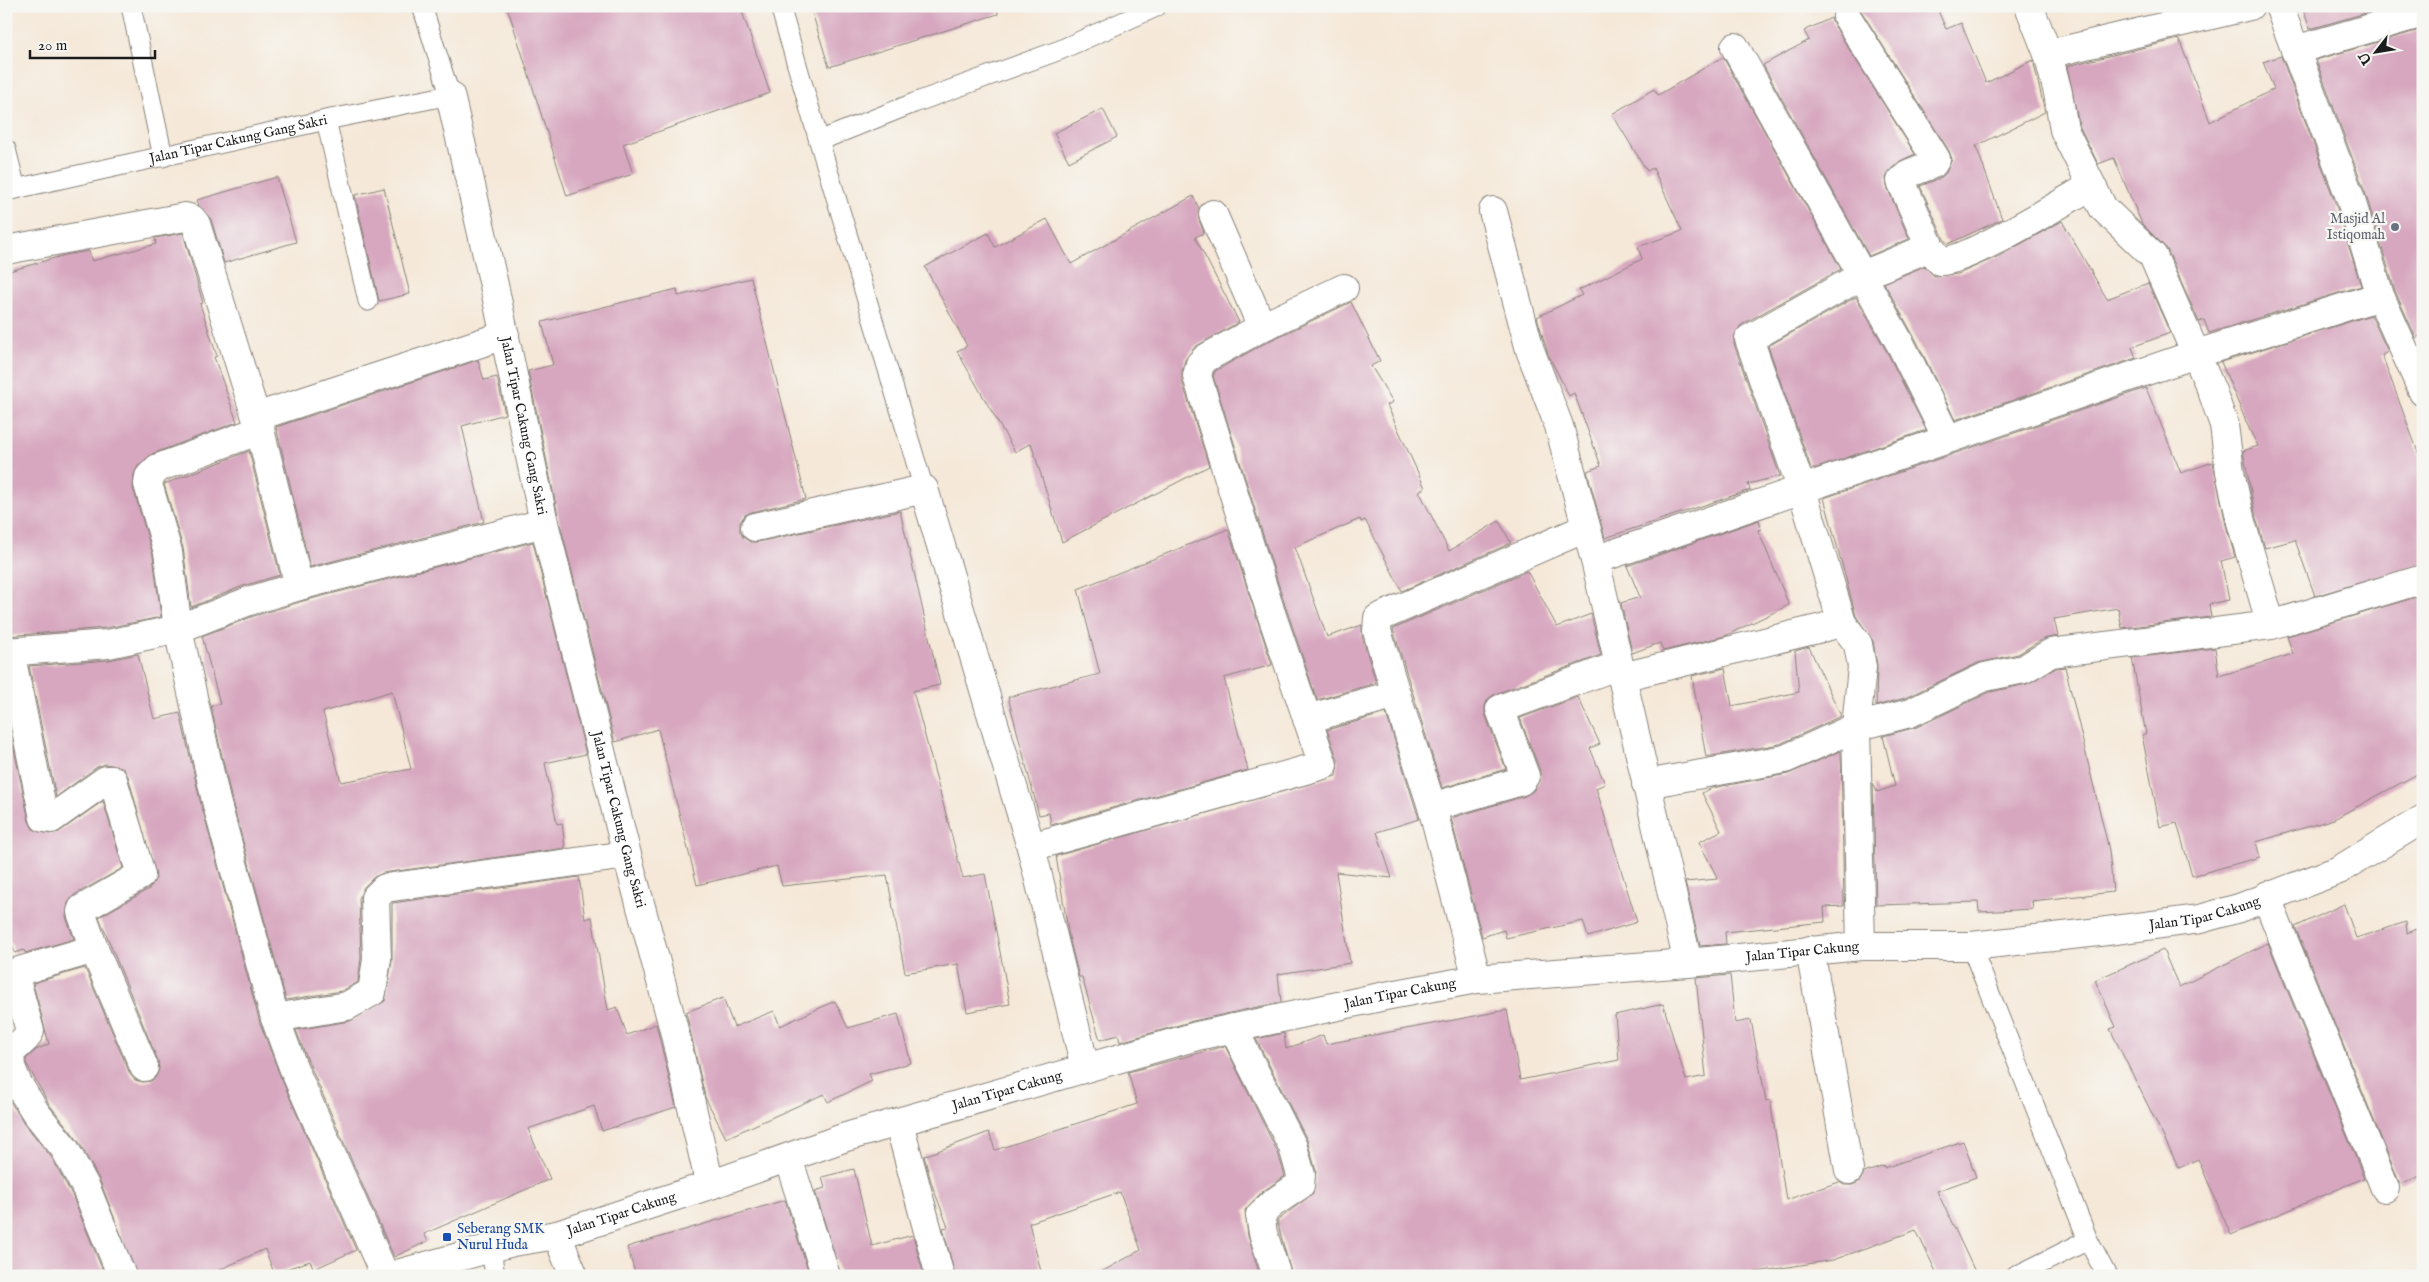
<svg xmlns="http://www.w3.org/2000/svg" width="2429" height="1282" viewBox="0 0 2429 1282" font-family="'IM FELL English',serif">
<style>
.building{fill:#d7a7bf;fill-rule:evenodd}
.lines{fill:none;stroke-linecap:round;stroke-linejoin:round}
.service-casing{stroke:#88827a;stroke-width:21}
.minor-casing{stroke:#88827a;stroke-width:30}
.tertiary-casing{stroke:#88827a;stroke-width:30}
.service{stroke:#fff;stroke-width:19}
.minor{stroke:#fff;stroke-width:28}
.tertiary{stroke:#fff;stroke-width:28}
.worship-dot{fill:#6b7280;stroke:#f6f6f2;stroke-width:2}
.transit-dot{fill:#1a4fb4;stroke:#f6f6f2;stroke-width:2}
.labels{text-anchor:middle;dominant-baseline:central;stroke-width:4.5;stroke-linejoin:round;paint-order:stroke}
.street-label{font-size:14px;fill:#1c1c1c;stroke:#f6f6f2}
.worship-label{font-size:14px;fill:#5b616d;stroke:#f6f6f2;text-anchor:end}
.transit-label{font-size:14px;fill:#164399;stroke:#f6f6f2;text-anchor:start}
</style>
<rect width="100%" height="100%" fill="#f6f6f2"/>
<filter id="ink" filterUnits="userSpaceOnUse"><feTurbulence type="fractalNoise" baseFrequency=".02" numOctaves="2"/><feDisplacementMap in="SourceGraphic" scale="10" xChannelSelector="R" yChannelSelector="G"/><feConvolveMatrix kernelMatrix="1 2 1 2 8 2 1 2 1" color-interpolation-filters="sRGB"/></filter>
<filter id="wash" filterUnits="userSpaceOnUse"><feTurbulence type="fractalNoise" baseFrequency=".0096" numOctaves="4" result="noise"/><feDisplacementMap in="SourceGraphic" scale="20" xChannelSelector="R" yChannelSelector="G"/><feGaussianBlur stdDeviation="1.12" result="paint"/><feColorMatrix in="noise" values="0 0 0 0 0 0 0 0 0 0 0 0 0 0 0 0 0 1.4 0 .05"/><feComposite in="paint" operator="in"/></filter>
<g filter="url(#wash)">
<rect width="100%" height="100%" fill="#f5e8d8"/>
<g id="blocks">
<!-- building -->
<path class="building" d="M507,6H740L770,93L623,144L633,174L567,196Z
M810,6H997L998,14L829,67Z
M1858,6H1936L1946,29L1961,23L1986,83L2033,60L2045,112L1976,146L2002,219L1948,244L1944,239L1920,186L1939,179L1946,173L1952,159L1949,151Z
M2302,6H2390L2310,29Z
M1831,18L1834,25L1915,154L1900,161L1890,170L1886,178L1887,187L1909,239L1869,256L1763,65L1809,40L1804,31Z
M2423,29V334L2416,338L2395,291L2365,192L2316,60Z
M2179,39L2210,122L2274,89L2263,62L2281,56L2335,202L2361,286L2209,333L2204,320L2199,322L2167,249L2142,224L2114,158L2098,164L2079,125L2067,66Z
M1723,57L1841,269L1741,325L1734,337V344L1780,476L1748,484L1750,490L1605,538L1587,471L1601,466L1574,393L1569,396L1548,354L1537,317L1582,295L1579,290L1642,259L1638,247L1682,231L1653,168L1647,171L1612,114L1654,89L1658,95Z
M1103,109L1117,137L1069,162L1054,133Z
M277,177L296,242L224,263L211,219L199,206L197,200Z
M384,188L410,294L379,301L355,195Z
M1193,196L1199,208V220L1204,233L1195,237L1239,322L1195,347L1185,360L1182,372V381L1209,466L1062,542L1031,443L1015,452L957,351L967,346L925,267L988,233L995,247L1047,219L1071,264Z
M2062,221L2107,299L2148,283L2170,333L2132,347L2136,358L1955,420L1916,340L1884,283L1925,266L1934,276L1958,274L1999,256Z
M183,233L203,303L200,304L217,356L214,357L237,422L152,454L138,466L134,474L133,488L153,555L161,617L106,628L6,636V272L65,255L89,251L92,261L156,244L155,238Z
M751,278L806,499L751,512L745,515L740,522V531L743,537L750,542H758L900,511L940,685L913,691L963,878L985,874L1010,1004L967,1012L958,964L905,973L887,875L782,886L777,866L697,885L658,729L615,742L559,520L528,371L553,365L542,322L677,289L678,296Z
M1856,297L1888,354L1926,430L1817,468H1811L1768,346Z
M1351,302L1380,361L1371,366L1393,402L1387,405L1425,488L1419,491L1449,551L1499,521L1511,543L1402,591L1365,520L1361,522L1360,519L1295,547L1327,637L1362,625V636L1376,683L1317,700L1285,605L1213,376L1215,371L1269,341Z
M2371,315L2388,352L2382,355L2423,466V564L2315,596L2295,540L2265,548L2256,518L2243,451L2258,446L2251,433L2221,362Z
M478,360L484,380L497,377L505,414L462,426L484,522L310,567L276,427Z
M2146,388L2181,473L2213,462L2226,525L2235,557L2221,561L2229,600L2209,604L2211,617L2122,628L2118,608L2054,619L2058,636L2043,639L2018,654L1978,663L1905,698L1876,706L1877,665L1873,641L1856,616L1824,498Z
M249,451L280,575L243,586L191,607L183,548L164,484Z
M1759,520L1761,529L1758,530L1789,605L1725,636L1663,651L1660,643L1632,653L1621,603L1640,597L1627,566Z
M1228,529L1272,665L1224,678L1248,770L1051,825L1049,813L1039,815L1008,697L1100,674L1078,589Z
M533,542L586,754L545,763L557,824L562,823L565,848L383,873L374,877L364,887L359,898L361,958L358,982L342,991L286,1000L231,797L211,706L220,704L202,636L254,616L303,601ZM392,691L411,769L341,782L323,712Z
M1527,571L1557,627L1591,614L1601,655L1495,694L1488,699L1485,706V714L1506,769L1442,788L1393,629Z
M2423,595V771L2334,819L2256,842L2260,857L2192,876L2177,823L2160,827L2142,735L2146,734L2132,658L2215,648L2219,676L2293,654L2287,636Z
M1809,647L1841,716L1780,744L1706,757L1692,676L1725,668L1732,706L1799,692L1795,651Z
M138,654L154,719L180,713L201,804L260,1023L279,1073L356,1250L314,1269L310,1261L274,1273L265,1249L206,1276H137L100,1181L79,1142L49,1104L26,1063V1059L36,1050L49,1044L33,983L85,968L130,1074L135,1080L143,1082L151,1081L156,1077L159,1069L158,1061L99,917L149,889L156,878L128,776L122,767L105,764L97,767L56,797L29,666L109,660Z
M2065,667L2109,850L2113,892L2032,901L2033,909L1979,912L1978,902L1876,905L1873,783L1877,792L1895,786L1883,736L1917,727L1990,692L2027,684L2056,668Z
M1578,697L1600,744L1590,748L1605,784L1596,788L1637,922L1588,937L1583,921L1506,938L1504,930L1482,937L1451,818L1525,796L1533,791L1540,779V771L1520,718Z
M6,711L29,821L33,829L49,834L59,832L103,801L123,868L74,895L68,903L66,917L74,939L25,953L24,950L15,953L6,931Z
M1386,713L1419,819L1377,832L1392,878L1336,872L1350,963L1278,974L1281,1002L1193,1021L1120,1042L1118,1035L1100,1040L1082,977H1079L1069,937L1056,856L1336,776L1338,760L1327,730Z
M1841,751L1844,906L1824,907L1825,922L1725,932L1726,944L1700,946L1685,882L1718,879L1699,842L1721,831L1702,793L1712,788L1788,774Z
M579,877L585,919L592,917L608,1010L617,1007L627,1035L656,1024L676,1107L602,1131L594,1106L528,1129L550,1179L424,1234L428,1241L394,1257L308,1061L296,1030L350,1021L385,1001L392,961V903Z
M2344,904L2356,938L2406,922L2407,933L2423,927V1175L2400,1184L2295,927Z
M2268,943L2364,1178L2231,1235L2198,1159L2179,1168L2110,1029L2116,1027L2095,980L2163,950L2179,987Z
M1730,975L1735,1023L1751,1020L1766,1101L1770,1100L1786,1200L1839,1182L1844,1185H1852L1859,1182L1864,1173L1884,1166V1168L1963,1141L1976,1177L1937,1191L1977,1276H1938L1916,1230L1833,1260L1731,1276H1292L1277,1221L1313,1193L1316,1171L1307,1140L1256,1039L1284,1033L1286,1049L1323,1035L1326,1044L1507,1010L1520,1080L1619,1060L1615,1015L1663,1004L1686,1080L1706,1076L1696,978Z
M723,998L734,1027L774,1011L780,1026L835,1001L848,1028L898,1014L911,1063L869,1074L872,1081L828,1102L824,1094L726,1138L705,1097L686,1012Z
M1225,1046L1278,1153L1285,1176L1262,1192L1245,1210L1248,1236L1260,1276H1094L1141,1250L1120,1192L1029,1223L1042,1276H955L943,1228L948,1227L932,1185L924,1156L989,1132L995,1150L1137,1104L1128,1072Z
M6,1095L24,1123L52,1158L72,1195L105,1276H6Z
M854,1169L872,1246L913,1235L924,1276H841L815,1191L825,1188L822,1177Z
M785,1200L810,1276H636L627,1247Z"/>
</g>
</g>
<g filter="url(#ink)">
<use href="#blocks" fill-opacity="0" stroke="#88827a" stroke-width="1"/>
<g class="lines">
<defs>
<g id="service">
<path d="M131,6L163,157"/>
<path d="M780,6L819,141L914,103L1060,50L1156,7"/>
<path d="M326,120L368,301"/>
<path d="M819,141L924,489"/>
<path d="M6,149L16,189"/>
<path id="s1" d="M6,191L326,120L450,95L422,6"/>
<path d="M1971,946L2088,1240L2107,1276"/>
<path d="M491,1248L495,1276"/>
<path d="M2016,1276L2088,1240"/>
</g>
<g id="minor">
<path d="M2029,6L2048,54L2058,93L2064,130L2103,208L2153,256L2212,391L2224,425L2230,472L2241,522L2271,625"/>
<path d="M2279,6L2350,197L2380,296L2423,392"/>
<path d="M1847,17L1936,159L1933,164L1910,173L1901,181L1930,247L1940,261C1963,264 2066,200 2091,186"/>
<path d="M1735,47L1902,347L1947,438"/>
<path d="M2295,50L2423,13"/>
<path d="M2048,54L2250,6"/>
<path id="s2" d="M450,95L494,285L544,523L627,855L673,1026L710,1185"/>
<path d="M1493,211L1530,350L1559,426L1595,560L1688,963"/>
<path d="M6,250L185,217L192,219L196,224L260,430L299,586"/>
<path d="M1262,327L1344,288"/>
<path d="M755,527L924,489L1031,847L1085,1067"/>
<path d="M1595,560L2196,354L2380,296"/>
<path d="M1842,623L1802,490L1749,339L1861,276L1930,247"/>
<path d="M10,651L44,818L51,819L106,780H113L141,875L82,909L81,912L94,949L144,1067"/>
<path d="M6,652L108,644L178,629L249,601L299,586L544,523"/>
<path d="M1622,677L1842,623L1858,644L1862,667L1856,727L1861,946"/>
<path d="M1396,694L1432,807L1477,979"/>
<path d="M1307,719L1396,694L1377,631L1378,618L1586,528"/>
<path d="M1646,784L1785,759L1856,727L1910,713L1985,677L2024,669L2051,653L2271,625L2423,579"/>
<path d="M1432,807L1521,781L1525,776L1500,709L1619,665"/>
<path d="M1031,847L1323,765L1270,610L1197,376L1200,364L1206,358L1262,327L1213,214"/>
<path d="M2268,895L2273,914L2385,1188"/>
<path d="M1810,950L1849,1170"/>
<path d="M14,973L30,1031L26,1038L10,1053L11,1067L18,1084L36,1113L65,1149L86,1188L122,1276"/>
<path d="M6,975L94,949"/>
<path d="M275,1018L347,1006L372,992L377,959L375,898L385,888L627,855"/>
<path d="M1233,1028L1293,1147L1301,1175L1300,1185L1273,1203L1260,1215L1263,1233L1277,1276"/>
<path d="M899,1123L940,1276"/>
<path d="M788,1158L826,1276"/>
<path d="M557,1235L574,1276"/>
<path d="M385,1276L293,1067L275,1018L216,801L178,629L168,552L148,484L149,477L158,468L260,430L262,415L505,335"/>
</g>
<g id="tertiary">
<path id="s3" d="M390,1276L513,1242L557,1235L710,1185L846,1137L1197,1036L1385,996L1477,979L1688,963L1861,946H1971L2099,932L2200,919L2239,908L2339,870L2423,819"/>
</g>
</defs>
<!-- service casing -->
<use href="#service" class="service-casing"/>
<!-- minor casing -->
<use href="#minor" class="minor-casing"/>
<!-- tertiary casing -->
<use href="#tertiary" class="tertiary-casing"/>
<!-- service -->
<use href="#service" class="service"/>
<!-- minor -->
<use href="#minor" class="minor"/>
<!-- tertiary -->
<use href="#tertiary" class="tertiary"/>
</g>
</g>
<!-- markers -->
<circle class="worship-dot" cx="2395" cy="227" r="5"/>
<rect class="transit-dot" x="442" y="1232" width="10" height="10" rx="2.5"/>
<g class="labels">
<!-- street labels -->
<g class="street-label">
<text stroke="none"><textPath href="#s1" startOffset="238">Jalan Tipar Cakung Gang Sakri</textPath></text>
<text stroke="none"><textPath href="#s2" startOffset="339">Jalan Tipar Cakung Gang Sakri</textPath></text>
<text stroke="none"><textPath href="#s2" startOffset="744">Jalan Tipar Cakung Gang Sakri</textPath></text>
<text stroke="none"><textPath href="#s3" startOffset="1860">Jalan Tipar Cakung</textPath></text>
<text stroke="none"><textPath href="#s3" startOffset="1455">Jalan Tipar Cakung</textPath></text>
<text stroke="none"><textPath href="#s3" startOffset="1050">Jalan Tipar Cakung</textPath></text>
<text stroke="none"><textPath href="#s3" startOffset="645">Jalan Tipar Cakung</textPath></text>
<text stroke="none"><textPath href="#s3" startOffset="240">Jalan Tipar Cakung</textPath></text>
</g>
<!-- worship labels -->
<g class="worship-label">
<text x="2385" y="219">Masjid Al<tspan x="2385" dy="16">Istiqomah</tspan></text>
</g>
<!-- transit labels -->
<g class="transit-label">
<text x="457" y="1229">Seberang SMK<tspan x="457" dy="16">Nurul Huda</tspan></text>
</g>
</g>
<!-- margin -->
<rect width="2429" height="1282" fill="none" stroke="#f6f6f2" stroke-width="25"/>
<!-- north arrow -->
<g transform="translate(2376 52) rotate(239)" stroke="#f6f6f2" stroke-width="4" paint-order="stroke">
<path d="M0-4L9 19L0 12L-9 19Z" fill="#1c1c1c"/>
<text y="-8" font-size="14" font-weight="bold" text-anchor="middle" fill="#1c1c1c">U</text>
</g>
<!-- scale -->
<path d="M30 50v8h125v-8" fill="none" stroke="#1c1c1c" stroke-width="2.5"/>
<text x="38" y="50" font-size="15" fill="#1c1c1c" stroke="#f6f6f2" stroke-width="4" paint-order="stroke">20 m</text>
</svg>
